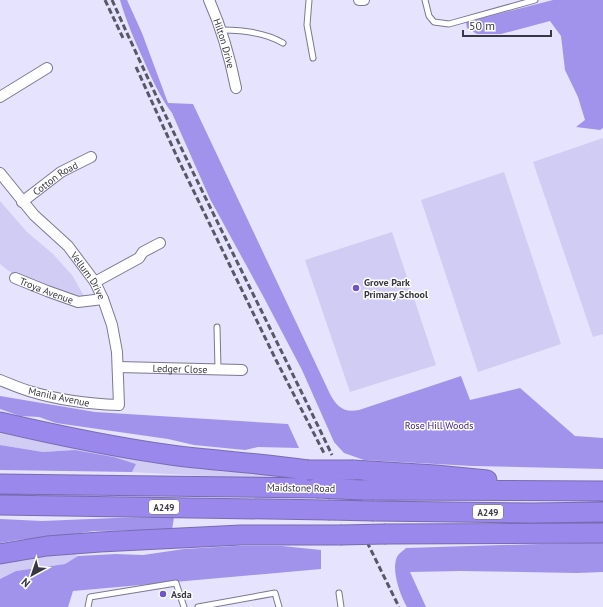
<svg xmlns="http://www.w3.org/2000/svg" width="603" height="607" viewBox="0 0 603 607" font-family="'PT Sans',sans-serif">
<style>
.green{fill:#d0ccf4}
.forest{fill:#a193ec}
.lines{fill:none;stroke-linecap:round;stroke-linejoin:round}
.lane-casing{stroke:#7b7890;stroke-width:7}
.street-casing{stroke:#7b7890;stroke-width:12}
.highway-casing{stroke:#786cb1;stroke-width:21}
.lane{stroke:#fff;stroke-width:5}
.street{stroke:#fff;stroke-width:10}
.highway{stroke:#9a88ed;stroke-width:19}
.rail{stroke:#585765;stroke-width:3;stroke-dasharray:6 3;stroke-linecap:butt}
.highway-bridge-casing{stroke:#786cb1;stroke-width:21;stroke-linecap:butt}
.highway-bridge{stroke:#9a88ed;stroke-width:19}
.poi-dot{fill:#7053cd;stroke:#fff;stroke-width:1.5}
.labels{text-anchor:middle;dominant-baseline:central;stroke-width:3;stroke-linejoin:round;paint-order:stroke}
.shield{fill:#fff;stroke:#74737b;stroke-width:1}
.shield-label{font-size:9px;font-weight:bold;fill:#383742}
.street-label{font-size:10px;fill:#383742;stroke:#fff}
.poi-label{font-size:10px;font-weight:bold;fill:#383742;stroke:#fff;text-anchor:start}
.park-label{font-size:10px;fill:#42248a;stroke:#fff}
</style>
<rect width="100%" height="100%" fill="#e5e3fd"/>
<!-- green -->
<path class="green" d="M603,138V334L593,337L533,162Z
M504,172L561,344L478,372L421,200Z
M0,201L27,232L53,254L72,275L84,296L76,299C51,290 20,282 0,264Z
M392,232L436,365L350,392L305,260Z
M0,428L298,474L318,482L132,472L136,464L114,457L75,450L43,452L0,445Z
M75,554L78,556L65,564L16,571L0,579V563L30,557Z"/>
<!-- forest -->
<path class="forest" d="M120,0H127L142,33L168,103L193,104L330,394C337,407 344,413 359,410L461,376L470,400L520,388L575,436L603,438V469L472,466L364,460L344,453L334,442L302,370L262,294L210,199L172,113C160,97 152,79 144,61C135,41 126,21 120,0Z
M553,0H603V128L600,130L576,127L585,120L578,97L565,70L561,36L550,21L501,34H477L467,28L466,22Z
M0,396L95,412L288,424L299,448L258,447L245,450L194,445L168,439L56,423L39,417L20,416L0,409Z
M0,445L43,452L75,450L114,457L136,464L132,472L0,470Z
M174,517L172,530L94,531L53,537L18,540L0,543V519L42,521L115,518Z
M603,542V572L577,573L460,571L410,572L426,607H407C400,595 391,570 397,557C398,554 403,551 406,548Z
M235,546H282L321,550V569L73,591L68,607H0V579L16,571L65,564L78,556L116,554L143,555L184,549Z"/>
<g class="lines">
<defs>
<path id="lane" d="M309,0L307,25L313,58
M425,0L429,16L434,22L449,24L535,0
M222,30C241,30 266,33 283,43
M217,327L218,369
M339,593L341,607
M88,607L90,597L176,583L184,607
M198,607L275,593L279,607"/>
<g id="street">
<path id="s1" d="M209,0C222,29 230,58 236,88"/>
<path d="M359,0H364"/>
<path d="M0,97L47,68"/>
<path id="s2" d="M0,173L34,215L68,246L95,282L103,299L112,325L117,352L119,405C89,404 58,400 29,391C19,388 10,384 0,380"/>
<path id="s3" d="M22,202L61,172L91,157"/>
<path id="s4" d="M15,278L47,291L78,302L103,299"/>
<path d="M95,282L139,258L143,252L160,243"/>
<path id="s5" d="M118,367L242,370"/>
</g>
<path id="highway" d="M0,422C56,435 113,447 171,455C216,461 262,463 307,470
M353,470L436,475L487,480
M0,484L317,488
M363,490L603,491
M0,505L328,510
M374,511L532,513L603,512
M386,534L603,533
M0,554L47,546L100,542L241,535H340"/>
</defs>
<!-- lane casing -->
<use href="#lane" class="lane-casing"/>
<!-- street casing -->
<use href="#street" class="street-casing"/>
<!-- highway casing -->
<use href="#highway" class="highway-casing"/>
<!-- lane -->
<use href="#lane" class="lane"/>
<!-- street -->
<use href="#street" class="street"/>
<!-- highway -->
<use href="#highway" class="highway"/>
<!-- rail -->
<path class="rail" d="M105,0L123,38
M112,0C181,154 259,303 332,455
M136,67L178,159L276,360L325,455
M367,542L399,607"/>
<defs>
<path id="highway-bridge" d="M307,470H353
M317,488L363,490
M328,510L374,511
M340,535L386,534"/>
</defs>
<!-- highway-bridge casing -->
<use href="#highway-bridge" class="highway-bridge-casing"/>
<!-- highway-bridge -->
<use href="#highway-bridge" class="highway-bridge"/>
</g>
<!-- markers -->
<g class="poi-dot">
<circle cx="356" cy="288" r="4"/>
<circle cx="163" cy="594" r="4"/>
</g>
<g class="labels">
<!-- shield labels -->
<g class="shield">
<rect x="149" y="500" width="30" height="14" rx="3"/>
<rect x="473" y="505" width="30" height="14" rx="3"/>
</g>
<g class="shield-label">
<text x="164" y="507">A249</text>
<text x="488" y="512">A249</text>
</g>
<!-- street labels -->
<g class="street-label">
<text stroke="none"><textPath href="#s1" startOffset="46">Hilton Drive</textPath></text>
<text stroke="none"><textPath href="#s3" startOffset="41">Cotton Road</textPath></text>
<text stroke="none"><textPath href="#s2" startOffset="136">Vellum Drive</textPath></text>
<text stroke="none"><textPath href="#s4" startOffset="34">Troya Avenue</textPath></text>
<text stroke="none"><textPath href="#s5" startOffset="62">Ledger Close</textPath></text>
<text transform="translate(59 397) rotate(12)">Manila Avenue</text>
<text transform="translate(301 488) rotate(1)">Maidstone Road</text>
</g>
<!-- poi labels -->
<g class="poi-label">
<text x="364" y="282">Grove Park<tspan x="364" dy="12">Primary School</tspan></text>
<text x="171" y="594">Asda</text>
</g>
<!-- park labels -->
<g class="park-label">
<text x="439" y="425">Rose Hill Woods</text>
</g>
</g>
<!-- north arrow -->
<g transform="translate(32 575) rotate(220)" stroke="#ffffff" stroke-width="3" paint-order="stroke">
<path d="M0-3L7 15L0 10L-7 15Z" fill="#383742"/>
<text y="-6" font-size="11" font-weight="bold" text-anchor="middle" fill="#383742">N</text>
</g>
<!-- scale -->
<path d="M463 30v6h88v-6" fill="none" stroke="#383742" stroke-width="2"/>
<text x="469" y="30" font-size="12" fill="#383742" stroke="#ffffff" stroke-width="3" paint-order="stroke">50 m</text>
</svg>
